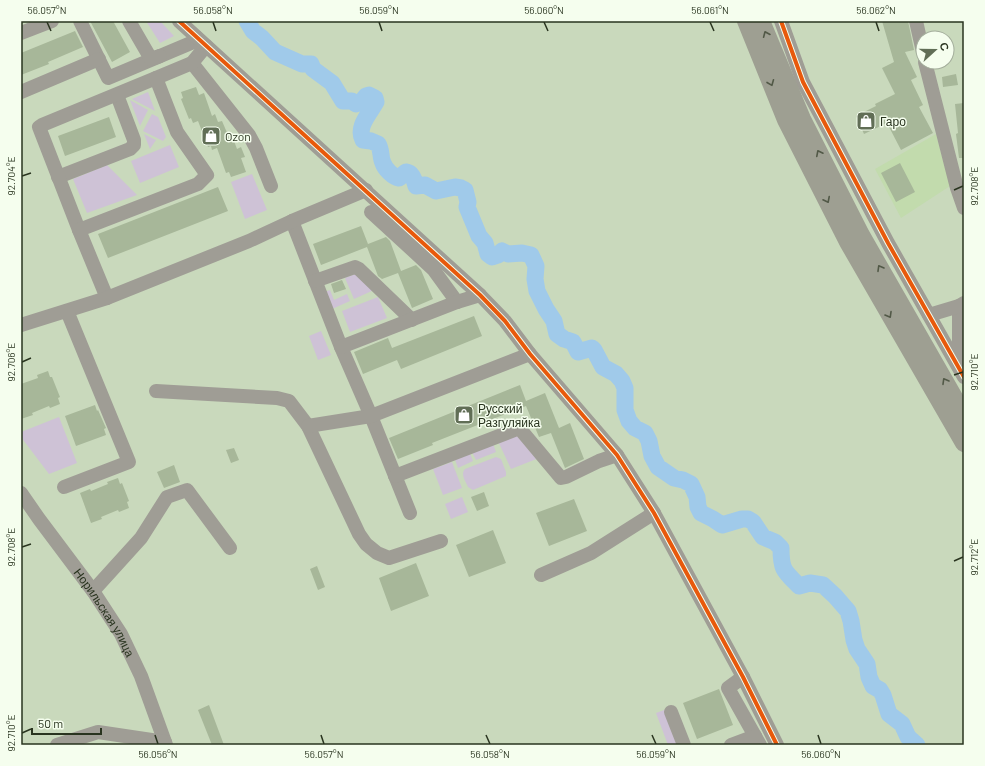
<svg xmlns="http://www.w3.org/2000/svg" width="985" height="766" viewBox="0 0 985 766" font-family="Barlow,sans-serif">
<style>
.built{fill:#c2dbad}
.green{fill:#cec2d6}
.lines{fill:none;stroke-linecap:round;stroke-linejoin:round}
.river{stroke:#a0caea;stroke-width:17}
.building{fill:#a7b799}
.minor{stroke:#9f9d95;stroke-width:14}
.major{stroke:#9e9f92;stroke-width:18}
.cycleway-casing{stroke:#f5feee;stroke-width:6}
.cycleway{stroke:#e8590c;stroke-width:4}
.oneway{stroke:#525947}
.ticks{fill:none;stroke:#29341f;stroke-width:1.5}
.labels{text-anchor:middle;dominant-baseline:central;stroke-width:3;stroke-linejoin:round;paint-order:stroke}
.poi-label{font-size:12px;fill:#29341f;stroke:#f5feee;text-anchor:start}
.street-label{font-size:12px;fill:#29341f;stroke:#f5feee}
.neatline{fill:none;stroke:#29341f;stroke-width:1.5}
.ticks-label{font-size:10px;text-anchor:middle;fill:#29341f}
</style>
<rect width="100%" height="100%" fill="#c9d9bc"/>
<!-- built -->
<path class="built" d="M936,134L950,186L901,218L875,169Z"/>
<!-- green -->
<path class="green" d="M146,21H160L174,36L160,43Z
M148,92L155,111L132,99Z
M130,100L148,110L140,126Z
M152,114L158,117L166,137L163,141L143,131Z
M144,134L156,140L150,149Z
M170,145L179,167L140,183L131,161Z
M107,165L137,195L87,213L73,179Z
M252,174L267,210L245,219L231,182Z
M355,274L374,290L354,299L345,278Z
M330,290L334,300L347,294L350,301L332,309L325,292Z
M378,297L387,318L350,332L342,311Z
M321,331L331,355L318,360L309,336Z
M59,417L77,463L49,474L21,437V432Z
M518,431L539,458L511,469L497,439Z
M492,441L496,452L476,460L471,450Z
M469,451L473,461L458,468L454,457Z
M496,457L501,459L506,472V476L473,490L468,487C466,482 460,474 465,469Z
M452,462L462,488L443,495L433,469Z
M462,497L468,512L451,519L445,504Z
M667,709L680,745H668L656,713Z"/>
<g class="lines">
<!-- river -->
<path class="river" d="M247,21L253,31L262,38L275,52L302,64H311L313,69L332,83L343,101H352L356,104L362,101L366,96L369,95L375,98L376,102C370,113 356,127 363,140L371,141L378,144C382,150 380,157 383,163C385,169 393,177 399,178L406,172C413,173 414,180 416,186L425,185L436,191L455,187L461,188L465,190L468,202L467,207L479,236L485,243L488,254L492,257L498,255L502,251L508,254L522,253L531,255L536,266L535,279L537,291L546,309L554,321L557,334L564,339L573,342L578,352L592,348L594,350L603,367L616,374L622,381L625,388V410L629,421L635,428L645,433L649,441L652,456L658,467L674,478L683,480L691,484L697,497L698,507L701,513L713,519L722,525L742,519H748L753,522L763,537L775,542L781,548C781,570 784,571 799,586L810,583L823,585L835,596L848,611L851,621L854,640L857,649L867,664L869,677L873,686L880,690L883,695L889,714L902,724L908,737L917,745"/>
</g>
<!-- building -->
<path class="building" d="M90,21H113L130,52L112,62Z
M882,21H908L914,50L905,52L917,77L911,80L923,105L919,107L933,133L901,150L887,123L864,134L856,116L876,106L875,104L895,94L882,68L894,62Z
M75,31L83,47L48,62L49,64L21,75V53Z
M956,74L958,85L943,87L942,77Z
M196,87L199,95L204,93L212,116L215,114L218,122L222,121L231,142L234,141L237,149L241,147L245,157L241,158L246,172L231,177L229,172L226,173L217,148L212,150L211,146L208,147L198,121L193,123L191,118L189,119L181,99L183,98L181,92Z
M964,103V158H959L956,134L958,133L955,104Z
M109,117L116,137L65,156L58,136Z
M900,163L915,192L896,202L881,173Z
M218,187L228,211L108,258L98,234Z
M361,226L368,244L386,237L390,241L401,271L416,265L421,270L433,299L412,308L398,273L382,279L378,276L367,247L321,265L313,244Z
M342,280L346,289L334,293L331,284Z
M474,316L482,336L401,369L397,360L363,374L354,352L388,338L392,348Z
M48,371L50,377H52L60,397L58,398L60,404L50,408L49,406L32,413L33,415L21,419V384L38,378L37,375Z
M520,385L526,401L545,393L559,428L570,423L584,459L565,468L551,433L539,437L526,406L432,443L433,445L398,459L389,438Z
M95,405L97,411L98,410L106,428L104,429L106,435L76,446L65,416Z
M234,448L239,460L231,463L226,450Z
M174,465L180,482L164,488L157,472Z
M118,478L120,484L122,483L129,501L127,502L129,508L119,512L118,510L101,517L102,519L91,523L80,493L90,489L91,491L108,484L107,482Z
M484,492L489,506L477,511L471,497Z
M574,499L587,531L549,546L536,513Z
M493,530L506,563L469,577L456,545Z
M416,563L429,596L391,611L379,578Z
M317,566L325,587L318,590L310,569Z
M719,689L733,725L697,739L683,703Z
M209,705L224,745H212L198,710Z"/>
<g class="lines">
<!-- minor -->
<g class="minor">
<path d="M80,21L108,78L191,43L196,37"/>
<path d="M129,21L151,59L160,56"/>
<path d="M179,21L480,295L505,321L530,354L617,455L654,513L743,677L777,745"/>
<path d="M781,21L803,82L888,243L964,377"/>
<path d="M916,21L923,52"/>
<path d="M21,33L52,21"/>
<path d="M925,62L957,188L964,208"/>
<path d="M192,63L249,135L256,148L271,186"/>
<path d="M21,92L99,59"/>
<path d="M58,177L130,149L134,145V140L117,95"/>
<path d="M371,212L433,269L457,302"/>
<path d="M292,221L341,347L371,416L410,513"/>
<path d="M79,230L39,127L42,125L156,78"/>
<path d="M315,281L355,267L359,269L412,320"/>
<path d="M107,298L79,230L198,184L207,175L177,132L156,78L192,63L206,46"/>
<path d="M959,306V346L964,354"/>
<path d="M929,315L959,306L964,303"/>
<path d="M21,325L107,298L249,241L292,221L366,190"/>
<path d="M341,347L457,302L480,295"/>
<path d="M156,391L277,398L289,401L308,426L359,534L366,544L377,553L389,558L441,541"/>
<path d="M308,426L371,416L530,354"/>
<path d="M395,476L517,429H520L561,478L566,477L599,461L617,455"/>
<path d="M64,487L129,462L67,311"/>
<path id="s1" d="M21,493L39,519L93,591L121,634L141,676L166,745"/>
<path d="M541,575L591,553L654,513"/>
<path d="M93,591L141,538L167,497L187,490L230,548"/>
<path d="M743,677L728,688L760,745"/>
<path d="M671,712L684,745"/>
<path d="M57,745L98,732L165,742"/>
<path d="M731,745L755,736"/>
</g>
<!-- major -->
<path class="major" d="M746,21L786,120L848,242L964,443
M761,21L802,119L861,235L964,415"/>
<defs>
<path id="cycleway" d="M179,21L480,295L505,321L530,354L617,455L654,513L743,677L777,745
M781,21L803,82L888,243L964,377"/>
</defs>
<!-- cycleway casing -->
<use href="#cycleway" class="cycleway-casing"/>
<!-- cycleway -->
<use href="#cycleway" class="cycleway"/>
</g>
<!-- one-way arrows -->
<defs><path id="oneway-chevron" d="M-2-3.5L2.5 0L-2 3.5" fill="none" stroke-width="1.6" stroke-linecap="round" stroke-linejoin="round"/></defs>
<g class="oneway">
<use href="#oneway-chevron" transform="translate(766 34) rotate(-113)"/>
<use href="#oneway-chevron" transform="translate(771 83) rotate(68)"/>
<use href="#oneway-chevron" transform="translate(819 153) rotate(-117)"/>
<use href="#oneway-chevron" transform="translate(827 200) rotate(63)"/>
<use href="#oneway-chevron" transform="translate(880 268) rotate(-120)"/>
<use href="#oneway-chevron" transform="translate(889 315) rotate(60)"/>
<use href="#oneway-chevron" transform="translate(945 381) rotate(-120)"/>
</g>
<!-- ticks -->
<path class="ticks" d="M47,22L51,31M213,22L216,31M379,22L382,31M544,22L548,31M710,22L714,31M876,22L879,31M22,176L31,173M954,190L963,186M22,362L31,358M954,375L963,372M22,547L31,544M954,561L963,557M22,733L31,729M155,735L158,744M321,735L324,744M486,735L490,744M652,735L656,744M818,735L821,744"/>
<!-- icons -->
<defs>
<symbol id="shop-square" viewBox="-11 -11 22 22"><rect x="-9" y="-9" width="18" height="18" rx="4" fill="#616e56" stroke="#f5feee"/><path d="M-5-2.5h2.3a2.7 3.5 0 0 1 5.4 0H5L5.5 6h-11ZM-1.5-2.5h3a1.5 2.3 0 0 0-3 0Z" fill="#fff"/></symbol>
</defs>
<g fill-rule="evenodd">
<use href="#shop-square" x="855" y="110" width="22" height="22"/>
<use href="#shop-square" x="200" y="125" width="22" height="22"/>
<use href="#shop-square" x="453" y="404" width="22" height="22"/>
</g>
<g class="labels">
<!-- poi labels -->
<g class="poi-label">
<text x="880" y="121">Гаро</text>
<text x="225" y="136">Ozon</text>
<text x="478" y="408">Русский<tspan x="478" dy="14">Разгуляйка</tspan></text>
</g>
<!-- street labels -->
<g class="street-label">
<text stroke="none"><textPath href="#s1" startOffset="146">Норильская улица</textPath></text>
</g>
</g>
<!-- border -->
<rect width="985" height="766" fill="none" stroke="#f5feee" stroke-width="44"/>
<!-- north arrow -->
<g transform="translate(935 50) rotate(69)"><circle r="19" fill="#f5feee" stroke="#a3ad9b"/>
<path d="M0-3L7 15L0 10L-7 15Z" fill="#616e56"/>
<text y="-6" font-size="11" font-weight="bold" text-anchor="middle" fill="#29341f">С</text>
</g>
<!-- scale -->
<path d="M32 728v6h69v-6" fill="none" stroke="#29341f" stroke-width="2"/>
<text x="38" y="728" font-size="12" fill="#29341f" stroke="#f5feee" stroke-width="3" paint-order="stroke">50 m</text>
<rect x="22" y="22" width="941" height="722" class="neatline"/>
<g class="ticks-label">
<text x="47" y="14">56.057°N</text>
<text x="213" y="14">56.058°N</text>
<text x="379" y="14">56.059°N</text>
<text x="544" y="14">56.060°N</text>
<text x="710" y="14">56.061°N</text>
<text x="876" y="14">56.062°N</text>
<text transform="translate(11 176) rotate(-90)" y="4">92.704°E</text>
<text transform="translate(974 186) rotate(-90)" y="4">92.708°E</text>
<text transform="translate(11 362) rotate(-90)" y="4">92.706°E</text>
<text transform="translate(974 372) rotate(-90)" y="4">92.710°E</text>
<text transform="translate(11 547) rotate(-90)" y="4">92.708°E</text>
<text transform="translate(974 557) rotate(-90)" y="4">92.712°E</text>
<text transform="translate(11 733) rotate(-90)" y="4">92.710°E</text>
<text x="158" y="758">56.056°N</text>
<text x="324" y="758">56.057°N</text>
<text x="490" y="758">56.058°N</text>
<text x="656" y="758">56.059°N</text>
<text x="821" y="758">56.060°N</text>
</g>
</svg>
